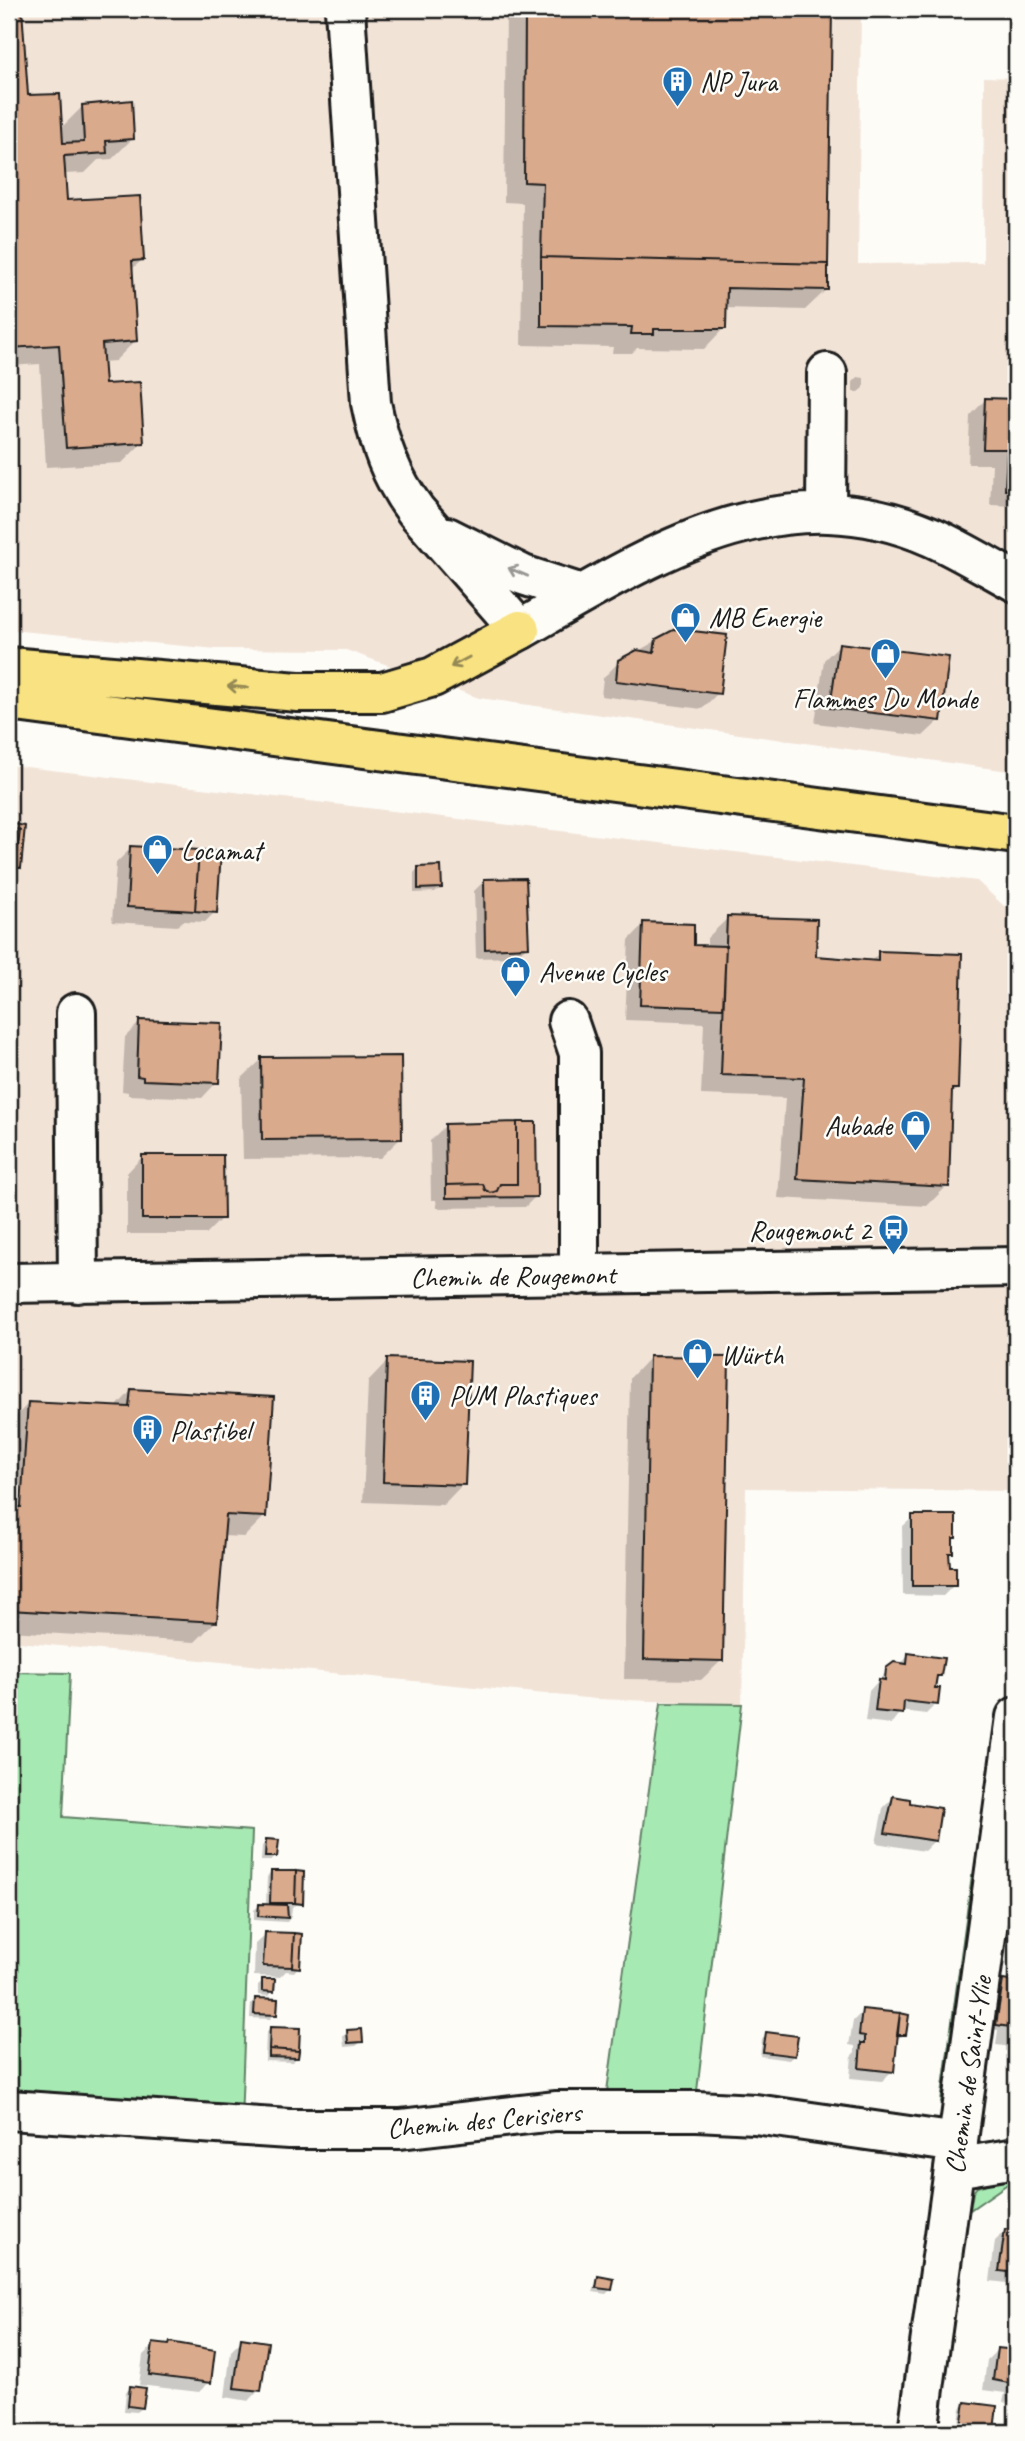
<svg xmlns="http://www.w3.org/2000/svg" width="1025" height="2441" viewBox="0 0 1025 2441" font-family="Caveat,sans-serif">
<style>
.built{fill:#f2e3d7}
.green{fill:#a7e9b2;stroke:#628267;stroke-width:2}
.shadow{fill:#0003}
.building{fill:#daaa8d;stroke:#1c1c1c;stroke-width:2}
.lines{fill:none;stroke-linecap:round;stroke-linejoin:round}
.minor-casing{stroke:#1c1c1c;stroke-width:44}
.major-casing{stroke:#1c1c1c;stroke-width:44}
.minor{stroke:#fdfcf7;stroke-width:38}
.major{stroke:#f8e281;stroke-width:38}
.oneway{stroke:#989794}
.oneway2{stroke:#958954}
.labels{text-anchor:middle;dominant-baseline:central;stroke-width:5;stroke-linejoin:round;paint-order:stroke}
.poi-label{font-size:28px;fill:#1c1c1c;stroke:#fdfcf7;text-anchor:start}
.street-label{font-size:28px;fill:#1c1c1c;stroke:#fdfcf7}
</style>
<rect width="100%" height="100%" fill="#fdfcf7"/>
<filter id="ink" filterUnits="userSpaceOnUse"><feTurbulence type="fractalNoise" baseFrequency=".0143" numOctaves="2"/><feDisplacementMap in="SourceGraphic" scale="14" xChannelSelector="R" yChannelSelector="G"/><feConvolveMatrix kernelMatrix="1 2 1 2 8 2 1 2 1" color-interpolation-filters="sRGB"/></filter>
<g filter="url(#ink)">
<!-- built -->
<path class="built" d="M9,9H861L858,264L983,263L984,77L1016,78V772L479,698L346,650L217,649L9,630Z
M9,765L977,881L1004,906L1016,908V1491L746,1488L742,1704L596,1699L9,1641Z"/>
<!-- green -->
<path class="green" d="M9,1672L70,1673L63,1817L252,1831L241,2122L9,2100Z
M661,1703L742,1704L697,2091H607Z
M972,1875H975L944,2103L941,2102Z
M1016,2174V2178L970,2210L973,2192L977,2187Z"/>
<!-- shadow -->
<path class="shadow" d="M9,9H21L27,97L61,128L83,106L132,139L112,159L98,160L85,173L64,174L66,202L142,260L131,270L135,341L115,361L101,362L103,386L142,443L122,463L46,467L40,364L9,366Z
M506,9H830L826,290L805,310L724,308V328L704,349L637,348L632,353H612L613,347L521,345L523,203L504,202Z
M858,377L864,378V388L859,392H853V382Z
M985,400L1016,401V506L990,505L992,464H968L970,416Z
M675,630L718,693L702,709L601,696L603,678L619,662Z
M839,645L939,721L923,736L815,723L824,660Z
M9,825L24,827L19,867L9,882Z
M131,848L215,912L205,922L183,921L177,926L112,922L116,863Z
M418,868L440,887L435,892L414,893V873Z
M484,881L527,946L516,957L476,958L474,891Z
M728,918L814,957L870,962L879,953L957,1089L950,1095L947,1186L927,1206L778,1198L785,1098L701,1095L704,1023L625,1020L629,940L644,924L692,946L707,947V938Z
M140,1022L217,1082L202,1098L128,1095V1092L122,1091L125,1037Z
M262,1059L401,1138L380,1158L243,1159L241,1079Z
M446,1125L536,1196L525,1207L437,1208L436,1200H431L430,1141Z
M142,1157L222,1218L206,1234H127V1173Z
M650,1357L722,1660L701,1680L624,1679L630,1378Z
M388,1360L463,1484L443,1505L363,1502L368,1381Z
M131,1391L265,1516L244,1537L222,1536L215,1622L195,1642L9,1631V1423L29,1403L115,1408Z
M913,1517L954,1537L952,1552L948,1556L954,1585L943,1596L903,1595L902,1527Z
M909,1655L940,1675L934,1680L936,1704L926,1714L901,1711L891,1724L865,1721L869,1691L888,1670L900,1665Z
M893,1798L934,1841L924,1851L876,1843L883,1808Z
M267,1841L276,1857L271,1861H261L262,1846Z
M272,1872L301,1903L292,1907L291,1917L287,1922L254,1920V1910L259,1906H266L267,1877Z
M266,1934L298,1967L294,1972L286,1971L280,1977L254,1976L255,1944Z
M1016,1973V2043L1012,2047L996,2045L998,2030L992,2029L999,1986Z
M263,1981L272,1991L268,1996L258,1995V1985Z
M256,2000L275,2014L270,2019L250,2018L251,2004Z
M863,2011L905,2035L895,2039L892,2071L882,2081L850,2078L852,2055L855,2052V2046L849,2045L853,2021Z
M271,2029L297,2058L292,2062L265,2061L266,2033Z
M348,2032L361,2042L356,2046L344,2047L343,2036Z
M767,2034L794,2055L789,2060L760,2056L762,2039Z
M1005,2231L1016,2232V2284L990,2281L995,2241Z
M599,2278L611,2289L606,2294L593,2292Z
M242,2340L259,2390L249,2401L225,2397L231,2351Z
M154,2345L209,2382L199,2392L139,2385L143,2355Z
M997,2350L1016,2354V2418L1010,2417L1012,2404L1003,2402L1005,2393L983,2390L987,2360Z
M131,2388L142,2408L137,2412L124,2411L126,2392Z
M966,2403L992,2429L989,2432L958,2430L961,2408Z"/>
<!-- building -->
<path class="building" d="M9,9H22L28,95L60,94L63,143L84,142L82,105L132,100L134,139L106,141L107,153L64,156L67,200L140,196L144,260L132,261L137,341L102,344L105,384L140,382L144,443L66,448L59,345L9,348Z
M525,9H832L828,264L541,257L543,183L524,182Z
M541,257L828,264V290L727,288L726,329H654V334H631L632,327L541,326Z
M985,398L1016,399V490H1005L1007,449H983Z
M675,629L727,635L720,694L616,681L618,660L637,650L654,653L656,639Z
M839,643L949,657L941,721L830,708Z
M9,823L25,826L21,868L15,867L20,830L9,828Z
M9,828L20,830L14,879H9Z
M130,846L199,850L195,911L127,907Z
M199,850L221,852L217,913L195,911Z
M441,866L442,888L418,889V867Z
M526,878L529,947L485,949L484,879Z
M727,916L817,919L816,956L878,961V951L962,954L958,1089H952L949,1187L797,1179L804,1078L721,1075Z
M643,922L694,924V945L726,946L723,1008L640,1005Z
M139,1020L222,1023L219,1083L143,1080V1077L137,1076Z
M401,1056L402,1139L262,1140L261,1057Z
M517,1122V1184H500L497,1191L491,1193L485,1190L483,1184L446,1185L445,1124Z
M517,1122H536L537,1197L446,1198V1185L483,1184L485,1190L491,1193L497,1191L500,1184H517Z
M142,1155H223L224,1219H142Z
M649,1356L729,1357L723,1661L644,1659Z
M387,1358L470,1361L465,1485L383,1482Z
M131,1389L274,1397L266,1517L226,1515L217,1622L9,1610V1507H21L28,1402L129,1407Z
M912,1515H956V1538H953V1553H949L950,1567H956V1586H912Z
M908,1653L944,1658L941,1676H937L935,1688H940L938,1705L904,1701L903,1714L875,1711L879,1679L885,1680L886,1668L894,1662L907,1664Z
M893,1796L910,1799V1803L941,1808L936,1841L885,1833Z
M266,1839L279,1840L277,1857H265Z
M271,1871H296L295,1903H270Z
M296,1871L304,1872L303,1904L295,1903Z
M259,1904L287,1905L288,1918L258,1916Z
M265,1932L294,1933L292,1967L263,1966Z
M294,1933L302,1934L300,1968L292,1967Z
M262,1979H275L274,1992L262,1991Z
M1003,1980L1016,1982L1011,2027L996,2025Z
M1016,1988V2031L1010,2030Z
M255,1998L278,1999L277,2015L254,2014Z
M862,2009L900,2013L894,2072L859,2068L861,2043H865V2036L859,2035Z
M900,2013L909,2015L906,2035H897Z
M270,2027L300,2028L299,2051L269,2049Z
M362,2029L363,2042L348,2043L347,2030Z
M766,2032L798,2036L795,2056L763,2052Z
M269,2049L299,2051L298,2058L269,2057Z
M1005,2229L1016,2230V2273L999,2271Z
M598,2276L614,2279L612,2290L596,2288Z
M241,2338L268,2342L261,2391L234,2388Z
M170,2342L215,2350L211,2383L149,2375L153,2343L169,2345Z
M997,2348L1016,2350V2393L1012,2392L1014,2384L993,2380Z
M130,2386L146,2388L143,2408L128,2406Z
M965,2402L997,2406L994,2430L961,2426Z"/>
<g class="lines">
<defs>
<path id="minor" d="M345,9L371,403C379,443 391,478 416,511L520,630C649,556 780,470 932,537C961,550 988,567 1016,582
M826,513L827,373
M447,537L523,575L582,594
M76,1013L78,1283
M568,1021L579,1053V1275
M9,1283L1016,1267
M9,2110L289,2129H400L555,2111H697L755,2114L958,2143
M955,2168L1016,2158
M918,2432L1016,1717"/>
<path id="major" d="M9,667L298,692H382L433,677L520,630
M9,701L1016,834"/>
</defs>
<!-- minor casing -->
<use href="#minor" class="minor-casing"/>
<!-- major casing -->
<use href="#major" class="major-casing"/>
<!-- minor -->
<use href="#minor" class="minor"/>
<!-- major -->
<use href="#major" class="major"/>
</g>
<!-- one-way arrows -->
<defs><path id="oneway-shaft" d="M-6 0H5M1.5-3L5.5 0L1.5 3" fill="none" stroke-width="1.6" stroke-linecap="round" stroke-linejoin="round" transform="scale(1.75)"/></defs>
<use class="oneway" href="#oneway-shaft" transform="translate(518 572) rotate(-157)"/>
<g class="oneway2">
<use href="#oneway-shaft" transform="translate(460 662) rotate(152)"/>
<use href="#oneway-shaft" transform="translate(238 687) rotate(-175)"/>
</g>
</g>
<!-- icons -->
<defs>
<symbol id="building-pin" viewBox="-11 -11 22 30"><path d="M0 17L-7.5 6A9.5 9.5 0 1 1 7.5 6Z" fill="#1f6fb2" stroke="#fdfcf7"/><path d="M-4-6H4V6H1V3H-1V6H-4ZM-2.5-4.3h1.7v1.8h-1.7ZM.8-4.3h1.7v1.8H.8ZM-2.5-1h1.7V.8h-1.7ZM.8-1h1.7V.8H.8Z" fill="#fff"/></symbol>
<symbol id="shop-pin" viewBox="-11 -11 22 30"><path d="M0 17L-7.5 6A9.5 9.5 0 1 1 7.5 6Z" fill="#1f6fb2" stroke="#fdfcf7"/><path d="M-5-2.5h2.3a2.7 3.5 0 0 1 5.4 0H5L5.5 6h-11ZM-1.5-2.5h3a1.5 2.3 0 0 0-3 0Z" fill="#fff"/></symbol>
<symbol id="bus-pin" viewBox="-11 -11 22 30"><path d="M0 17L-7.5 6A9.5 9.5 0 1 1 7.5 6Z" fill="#1f6fb2" stroke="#fdfcf7"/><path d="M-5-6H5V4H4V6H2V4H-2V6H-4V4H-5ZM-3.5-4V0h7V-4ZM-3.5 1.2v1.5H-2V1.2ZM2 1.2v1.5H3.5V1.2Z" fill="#fff"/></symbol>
</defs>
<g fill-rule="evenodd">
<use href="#building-pin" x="660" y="64" width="35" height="47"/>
<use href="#shop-pin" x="668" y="600" width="35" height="47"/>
<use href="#shop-pin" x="868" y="636" width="35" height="47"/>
<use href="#shop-pin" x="140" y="832" width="35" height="47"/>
<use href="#shop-pin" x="498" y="954" width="35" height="47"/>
<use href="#shop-pin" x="898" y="1108" width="35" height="47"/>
<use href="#bus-pin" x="876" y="1212" width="35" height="47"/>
<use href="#shop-pin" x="680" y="1336" width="35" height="47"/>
<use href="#building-pin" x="408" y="1378" width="35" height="47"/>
<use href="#building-pin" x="130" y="1412" width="35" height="47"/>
</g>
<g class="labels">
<!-- poi labels -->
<g class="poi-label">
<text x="700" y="81">NP Jura</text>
<text x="709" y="617">MB Energie</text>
<text x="885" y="698" text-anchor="middle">Flammes Du Monde</text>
<text x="181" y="850">Locamat</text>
<text x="539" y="971">Avenue Cycles</text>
<text x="892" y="1125" text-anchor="end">Aubade</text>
<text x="871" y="1230" text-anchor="end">Rougemont 2</text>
<text x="721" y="1354">Würth</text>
<text x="449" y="1395">PUM Plastiques</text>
<text x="170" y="1430">Plastibel</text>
</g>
<!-- street labels -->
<g class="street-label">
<text transform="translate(513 1276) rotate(-1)">Chemin de Rougemont</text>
<text transform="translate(968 2075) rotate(-82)">Chemin de Saint-Ylie</text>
<text transform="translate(484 2120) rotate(-5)">Chemin des Cerisiers</text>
</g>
</g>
<!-- margin -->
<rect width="1025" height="2441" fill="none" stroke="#fdfcf7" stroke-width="35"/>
<rect x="18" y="18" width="990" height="2406" fill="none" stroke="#1c1c1c" stroke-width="2.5" filter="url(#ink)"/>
</svg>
